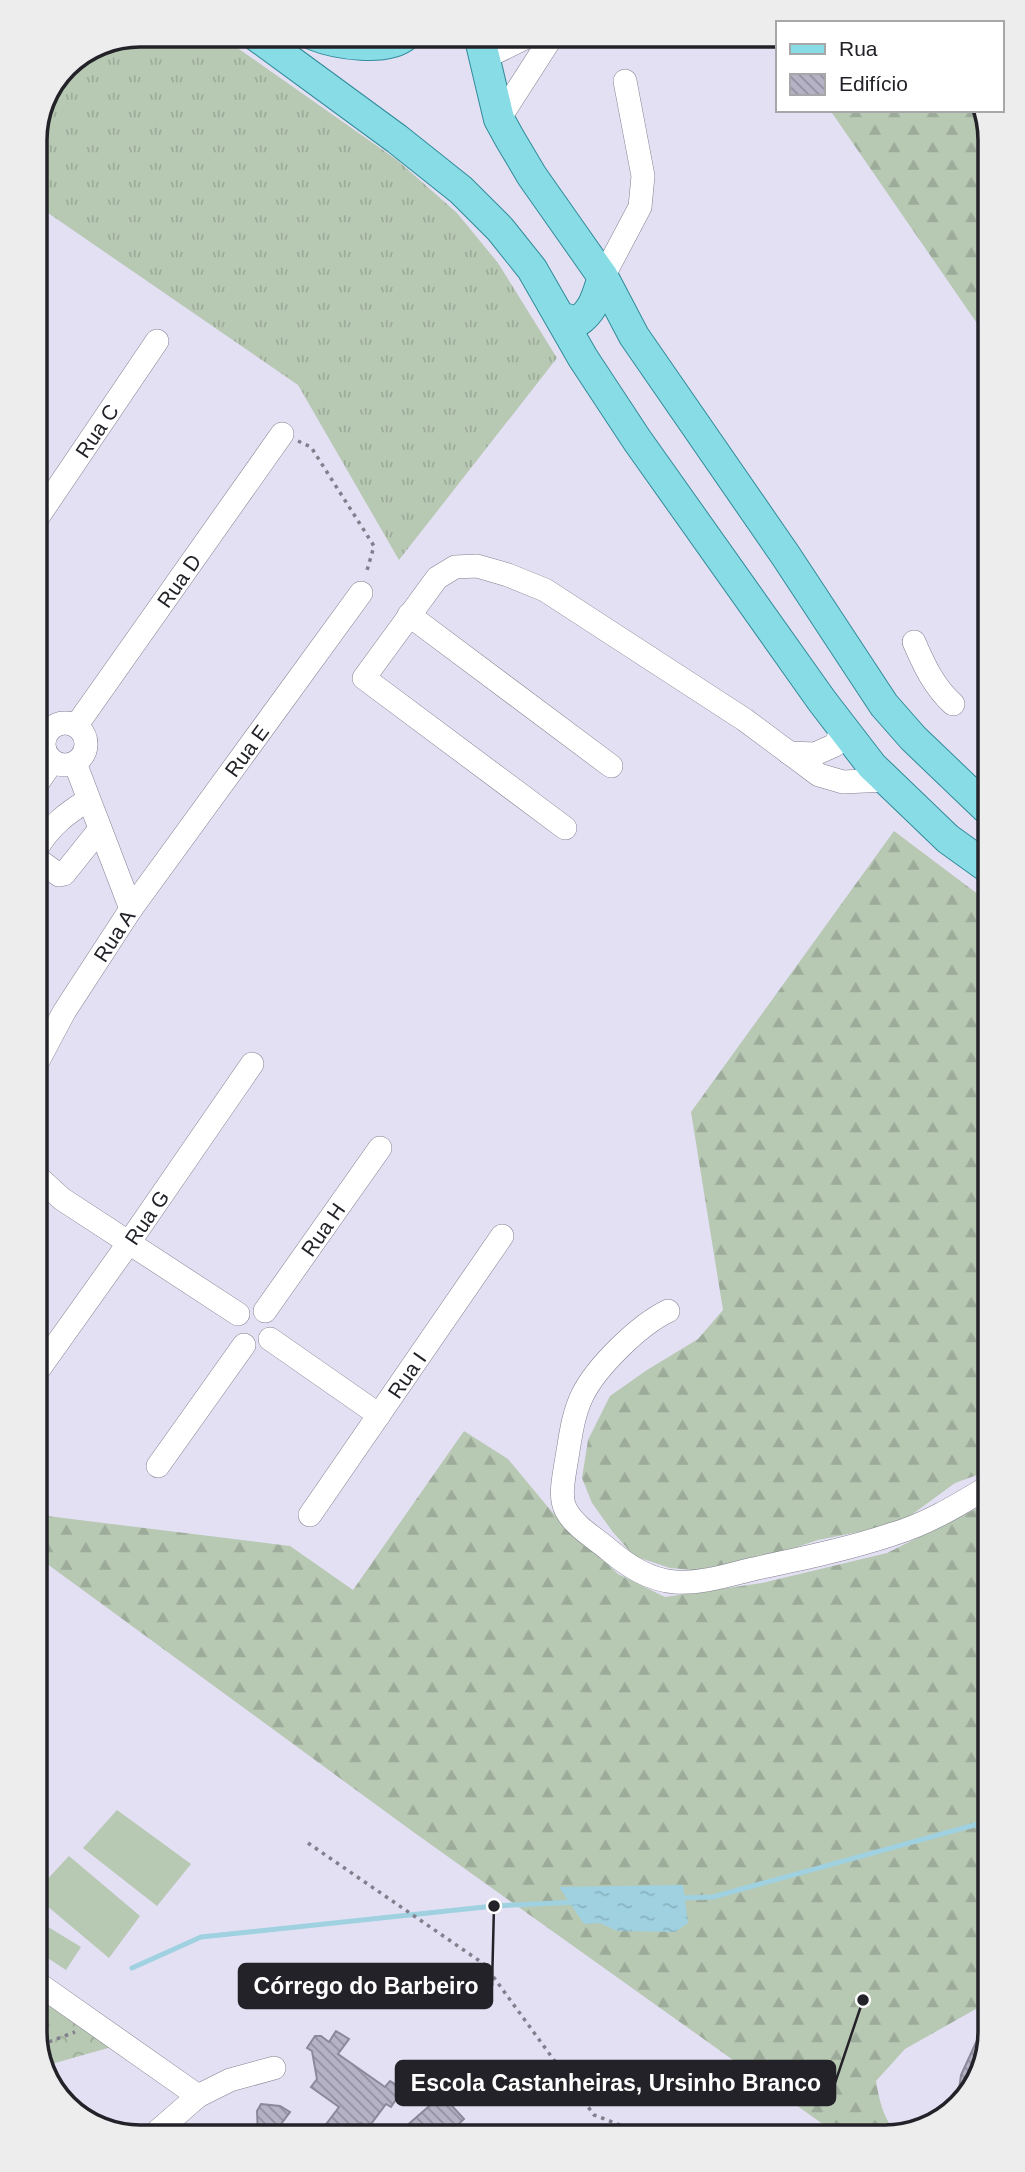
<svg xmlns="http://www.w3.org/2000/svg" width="1025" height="2172" viewBox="0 0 1025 2172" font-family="Helvetica,sans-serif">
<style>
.grass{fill:url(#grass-tufts)}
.forest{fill:url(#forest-firs)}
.park{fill:url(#park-crowns)}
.garden{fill:#b7c8b3}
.water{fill:url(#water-ripples)}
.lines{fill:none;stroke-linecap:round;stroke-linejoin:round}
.stream{stroke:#9fd1e0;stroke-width:5}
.building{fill:url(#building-back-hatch);stroke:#8b889a;stroke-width:2}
.minor-casing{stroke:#828091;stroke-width:24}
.major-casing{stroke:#318b99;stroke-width:32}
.path{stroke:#817f8c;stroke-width:3.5;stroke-dasharray:3.5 5;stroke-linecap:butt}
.minor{stroke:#fff;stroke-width:23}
.major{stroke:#88dce6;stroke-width:30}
.labels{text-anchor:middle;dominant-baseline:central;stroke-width:5;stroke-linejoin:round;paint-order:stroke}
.street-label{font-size:21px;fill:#232229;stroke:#fff}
.rim{fill:none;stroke:#232229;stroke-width:3.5}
.leader{fill:none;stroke:#232229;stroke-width:2.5}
.callout-dot{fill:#232229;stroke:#fff;stroke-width:2.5}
.callout{fill:#232229;stroke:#232229;stroke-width:2.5}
.callout-label{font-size:23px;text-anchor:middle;font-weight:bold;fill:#fff}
</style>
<defs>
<pattern id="grass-tufts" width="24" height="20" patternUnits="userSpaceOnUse" patternTransform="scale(1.75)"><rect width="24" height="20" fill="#b7c8b3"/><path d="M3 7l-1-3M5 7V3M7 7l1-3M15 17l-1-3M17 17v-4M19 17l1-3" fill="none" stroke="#9dac9a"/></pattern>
<pattern id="forest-firs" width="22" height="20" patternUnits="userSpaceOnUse" patternTransform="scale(1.75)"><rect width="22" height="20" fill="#b7c8b3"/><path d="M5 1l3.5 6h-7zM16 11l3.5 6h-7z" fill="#9dac9a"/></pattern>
<pattern id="park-crowns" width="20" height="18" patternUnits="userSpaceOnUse" patternTransform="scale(1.75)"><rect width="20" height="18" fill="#b7c8b3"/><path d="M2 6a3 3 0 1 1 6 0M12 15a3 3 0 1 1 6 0" fill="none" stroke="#9dac9a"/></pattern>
<pattern id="water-ripples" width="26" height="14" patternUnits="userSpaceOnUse" patternTransform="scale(1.75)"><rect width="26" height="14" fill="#9fd1e0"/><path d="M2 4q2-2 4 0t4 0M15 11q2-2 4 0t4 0" fill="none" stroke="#89b3c0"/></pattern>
<pattern id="building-back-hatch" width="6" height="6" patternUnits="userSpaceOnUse" patternTransform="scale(1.75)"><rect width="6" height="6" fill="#b4b2c4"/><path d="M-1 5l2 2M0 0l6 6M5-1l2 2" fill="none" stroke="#92909f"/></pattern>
</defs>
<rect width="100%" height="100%" fill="#e3e0f3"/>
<!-- grass -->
<path class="grass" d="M140,35H219L397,160L457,213L498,263L557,358L399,560L298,385L35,204V134L66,66Z"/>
<!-- forest -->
<path class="forest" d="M830,110H984L985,329L983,332Z
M894,831L987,901L988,1471L955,1483L899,1524L818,1540L764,1558L694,1570L670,1568L634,1556L612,1531L592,1503L582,1478L588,1440L610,1396L647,1370L698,1339L723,1310L691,1112Z
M464,1431L508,1459L552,1512L618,1574L665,1597L762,1583L887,1553L988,1503L990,2001L905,2049L876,2081C879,2098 883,2119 896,2131L834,2132L412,1831L39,1558V1515L290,1546L353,1590Z"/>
<!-- park -->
<path class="park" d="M41,1994L115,2046L41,2067Z"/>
<!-- garden -->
<path class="garden" d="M117,1810L191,1864L157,1906L83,1848Z
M69,1856L140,1916L109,1958L40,1900V1887Z
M40,1922L81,1947L66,1970L40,1953Z"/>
<!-- water -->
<path class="water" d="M683,1885L688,1923L675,1932L617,1931L600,1923L584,1924L559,1887Z"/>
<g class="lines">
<!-- stream -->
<path class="stream" d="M681,1898L713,1897L989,1821
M132,1968L201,1937L494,1906L577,1902"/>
</g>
<!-- building -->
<path class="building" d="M336,2031L349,2039L338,2054L385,2087L390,2081L403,2089L391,2107L386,2104L368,2128L361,2123L353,2135H318L339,2107L311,2087L317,2079L312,2051L307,2048L315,2036H321L329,2042Z
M978,2038L987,2041L968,2095L957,2104L961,2075Z
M442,2095L464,2119L447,2135H396Z
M261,2104L280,2106L290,2112L272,2136H258L257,2111Z"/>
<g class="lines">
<defs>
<g id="minor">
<path d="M484,58L531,35"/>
<path d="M499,119L553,35"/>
<path d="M603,277L640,207L643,176L625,81"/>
<path id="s1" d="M36,520L157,341"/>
<path d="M409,615L611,766"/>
<path d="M914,642C924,665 934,687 953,704"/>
<circle cx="65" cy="744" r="21"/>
<path id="s2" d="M76,726L282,434"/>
<path d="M789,753L815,754L835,745L843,728"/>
<path d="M37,784L52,762"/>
<path d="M565,828L364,678L437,578L455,567L477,566L508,575L545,590L745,720L819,775L843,782L886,780"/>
<path d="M37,848C50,826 67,813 88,800"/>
<path d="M37,859L59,875L64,874L100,829"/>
<path id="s3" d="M131,909L361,593"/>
<path id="s4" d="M38,1061L64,1012L131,909L75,763"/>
<path d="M38,1177L62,1199L238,1314"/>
<path id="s5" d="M265,1311L380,1148"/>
<path d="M668,1311C639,1325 596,1367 582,1396C572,1417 570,1441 566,1463C564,1477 559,1497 566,1510C575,1527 595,1538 609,1550C628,1566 649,1580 675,1582C701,1584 728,1575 753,1569C800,1559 848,1549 893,1534C927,1524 958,1505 988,1487"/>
<path d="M270,1339L379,1415"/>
<path id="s6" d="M39,1369L128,1244L252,1064"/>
<path d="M158,1466L244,1345"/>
<path id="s7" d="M310,1515L502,1236"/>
<path d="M40,1985L198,2096"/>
<path d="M151,2137L198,2096L230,2080L274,2068"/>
</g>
<path id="major" d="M255,35L397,139L461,190L500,229L532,269L583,358L637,440L822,701L872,766L948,839L987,867
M314,35C336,44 387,52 406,35
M479,35L499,119L510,139L532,176L603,277L634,336L786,556L884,705L913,738L986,808
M560,317L577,322C594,311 597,295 603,277"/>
</defs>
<!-- minor casing -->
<use href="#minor" class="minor-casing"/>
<!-- major casing -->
<use href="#major" class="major-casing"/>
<!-- path -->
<path class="path" d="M298,441L311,447L374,546L366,574
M308,1843L484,1964L594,2115L641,2133
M41,2045L75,2032"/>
<!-- minor -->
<use href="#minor" class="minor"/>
<!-- major -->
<use href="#major" class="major"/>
</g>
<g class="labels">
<!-- street labels -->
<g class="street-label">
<text stroke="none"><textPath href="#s1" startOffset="108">Rua C</textPath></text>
<text stroke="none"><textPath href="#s2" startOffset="178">Rua D</textPath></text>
<text stroke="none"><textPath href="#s3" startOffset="196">Rua E</textPath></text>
<text stroke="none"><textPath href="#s4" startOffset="147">Rua A</textPath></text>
<text stroke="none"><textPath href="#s6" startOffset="186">Rua G</textPath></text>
<text stroke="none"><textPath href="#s5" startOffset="100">Rua H</textPath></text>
<text stroke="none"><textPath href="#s7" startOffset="170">Rua I</textPath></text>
</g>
</g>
<!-- crop -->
<path d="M0 0H1025V2172H0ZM140 47H885A93 93 0 0 1 978 140V2032A93 93 0 0 1 885 2125H140A93 93 0 0 1 47 2032V140A93 93 0 0 1 140 47Z" fill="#ededee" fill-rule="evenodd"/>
<path class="rim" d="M140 47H885A93 93 0 0 1 978 140V2032A93 93 0 0 1 885 2125H140A93 93 0 0 1 47 2032V140A93 93 0 0 1 140 47Z"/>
<!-- callouts -->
<path class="leader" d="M494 1906L492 1986M863 2000L835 2083"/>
<g class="callout-dot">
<circle cx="494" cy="1906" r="7"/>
<circle cx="863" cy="2000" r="7"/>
</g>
<g class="callout">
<rect x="239" y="1964" width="253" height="44" rx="7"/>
<rect x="396" y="2061" width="439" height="44" rx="7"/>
</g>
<g class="callout-label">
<text x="366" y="1994">Córrego do Barbeiro</text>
<text x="616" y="2091">Escola Castanheiras, Ursinho Branco</text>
</g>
<!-- legend -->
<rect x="776" y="21" width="228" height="91" fill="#ffffff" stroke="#a7a7a9" stroke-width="2"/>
<rect x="790" y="44" width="35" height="10" fill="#88dce6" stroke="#a7a7a9" stroke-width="2"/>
<text x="839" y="56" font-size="21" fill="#232229">Rua</text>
<rect x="790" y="74" width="35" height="21" fill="url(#building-back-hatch)" stroke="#a7a7a9" stroke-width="2"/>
<text x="839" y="91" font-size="21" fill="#232229">Edifício</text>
</svg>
